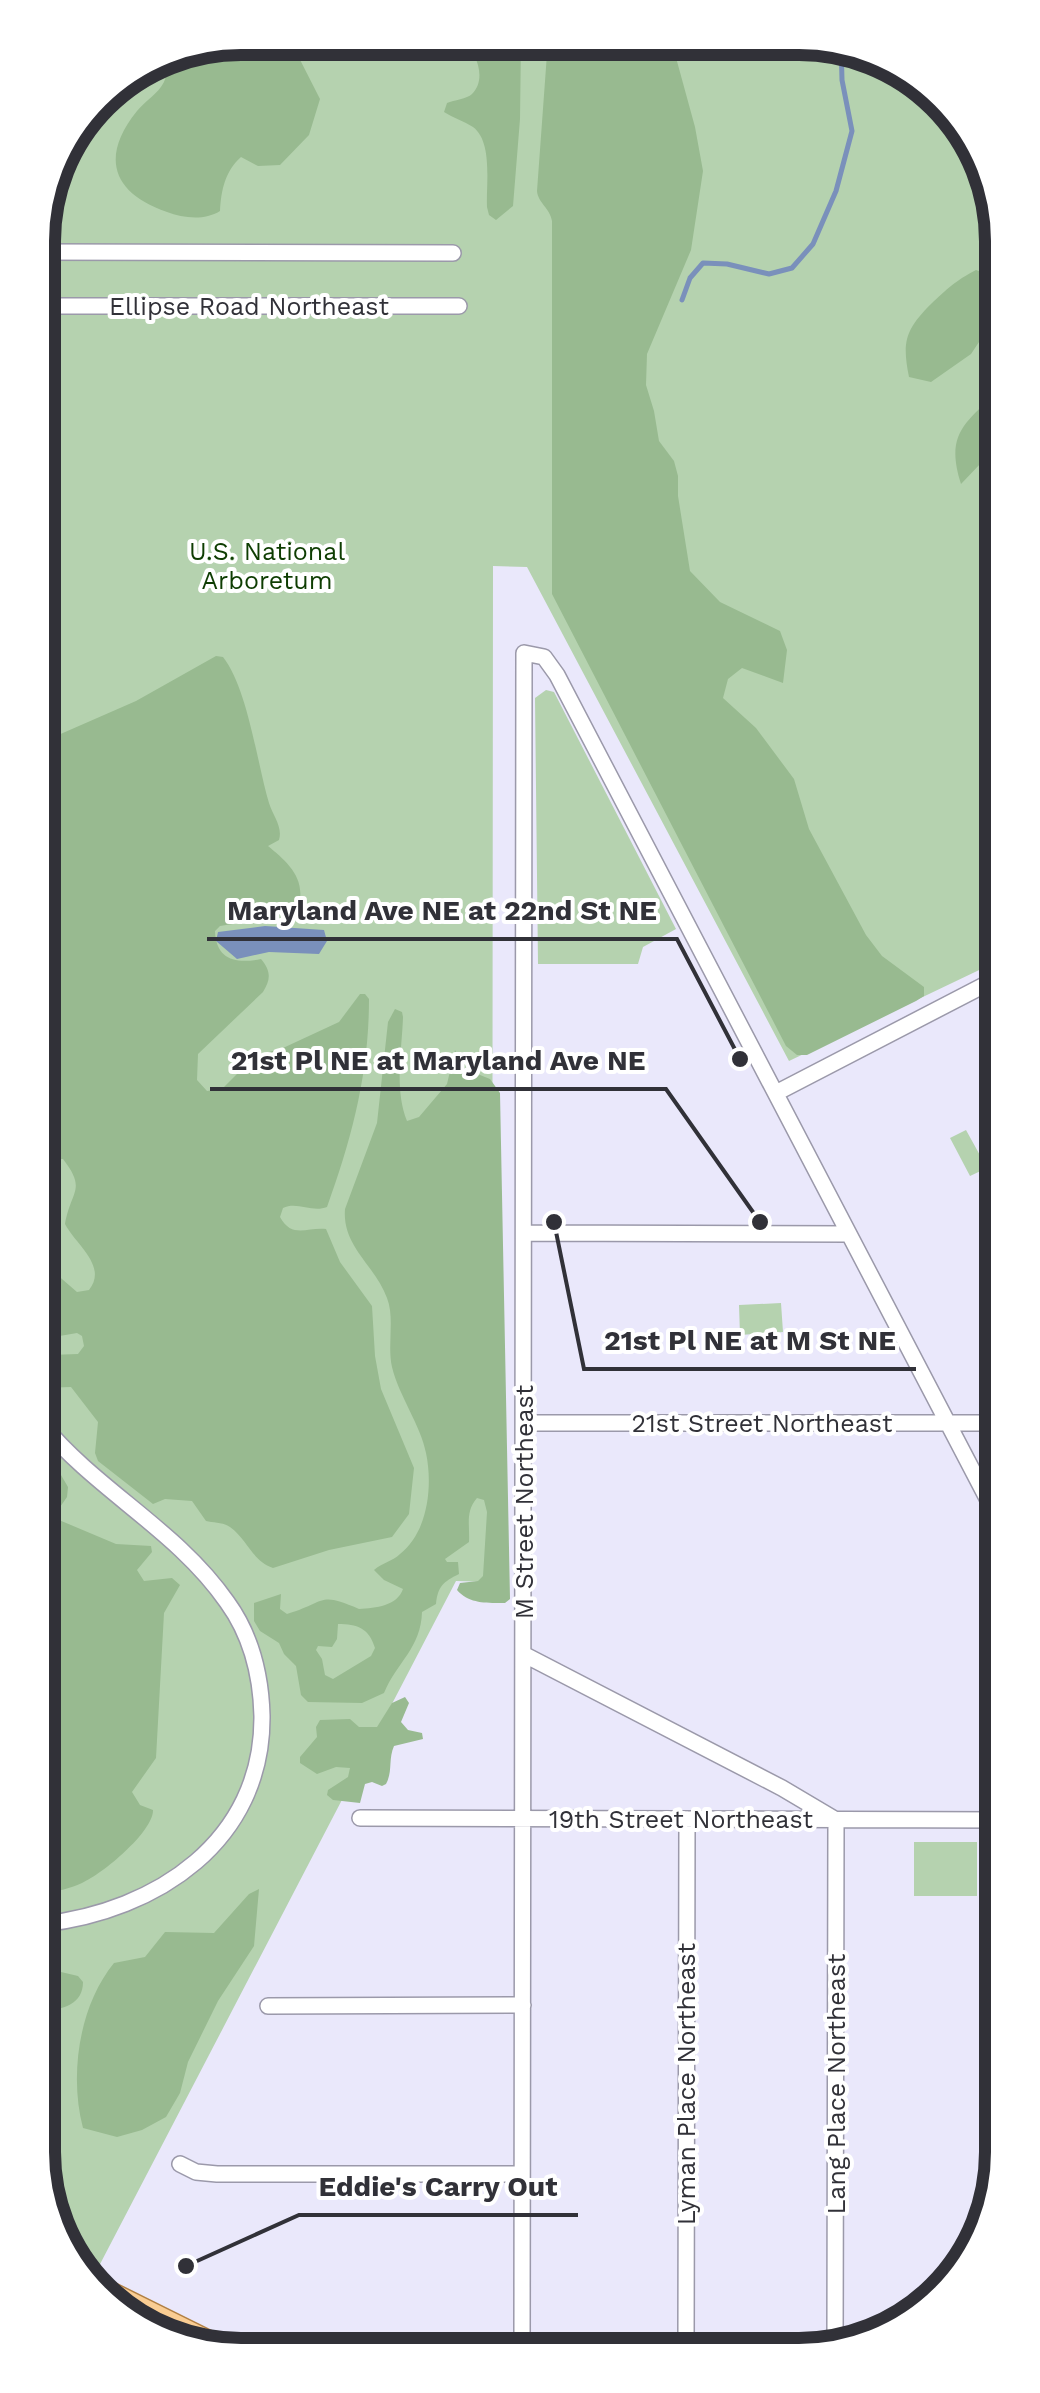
<svg xmlns="http://www.w3.org/2000/svg" width="1040" height="2393" viewBox="0 0 1040 2393" font-family="'Work Sans',sans-serif">
<style>
.green{fill:#b5d2af}
.forest{fill:#98ba90;fill-rule:evenodd}
.water{fill:#7a90bb}
.lines{fill:none;stroke-linecap:round;stroke-linejoin:round}
.stream{stroke:#7a90bb;stroke-width:5}
.minor-casing{stroke:#9b99aa;stroke-width:18}
.primary-casing{stroke:#b28044;stroke-width:28}
.minor{stroke:#fff;stroke-width:15}
.primary{stroke:#facd93;stroke-width:25}
.labels{text-anchor:middle;dominant-baseline:central;stroke-width:8;stroke-linejoin:round;paint-order:stroke}
.street-label{font-size:25px;fill:#313138;stroke:#fff}
.park-label{font-size:25px;fill:#0e3d02;stroke:#fff}
.rim{fill:none;stroke:#313138;stroke-width:12}
.leader{fill:none;stroke:#313138;stroke-width:4}
.callout-dot{fill:#313138;stroke:#fff;stroke-width:4}
.callout-label{font-size:28px;text-anchor:middle;font-weight:bold;fill:#313138;stroke:#fff;stroke-width:8;stroke-linejoin:round;paint-order:stroke}
</style>
<rect width="100%" height="100%" fill="#eae8fb"/>
<!-- green -->
<path class="green" d="M241,38L839,42L942,97L996,189L998,961L789,1061L527,567L493,566L492,1582L456,1581L98,2268L77,2256L44,2204L38,227L59,150L106,88L164,53Z
M546,690L554,692L676,929L643,947L638,964H538L535,698Z
M966,1130L987,1168L970,1176L950,1138Z
M781,1303L783,1332L740,1335L739,1305Z
M914,1842H977V1896H914Z"/>
<!-- forest -->
<path class="forest" d="M241,38H296L293,46L320,99L309,135L280,165L258,166L241,157C225,171 221,191 220,211C204,221 183,218 167,212C112,193 100,157 137,111C145,101 158,94 164,82C168,72 170,62 171,51Z
M463,39H521L520,119L513,206L496,220L489,215L487,207C486,184 493,142 473,127C464,121 453,118 444,112L447,103C454,100 467,99 472,94C488,78 475,51 463,39Z
M548,40H666L675,54L695,127L703,171L691,250L647,354L646,385L654,411L659,441L674,461L678,476V496L690,571L720,602L780,631L787,650L783,683L742,668L728,679L723,698L756,728L794,779L809,829L866,935L882,956L924,987V996L916,1001L807,1055H797L786,1046L552,594V221C550,208 538,203 537,191Z
M976,270L990,275L991,324L971,354L931,382L909,377C902,342 905,330 931,304C947,289 955,281 976,270Z
M996,394V414L981,430L982,462L961,484C946,437 962,424 996,394Z
M216,656L223,657C248,689 257,763 269,803C273,816 283,827 279,840L268,846C285,860 306,877 299,904L271,918L220,926L215,931C216,960 236,964 261,959C271,971 271,979 263,992L198,1054L197,1080L207,1091L222,1089L255,1056L283,1048L339,1022L360,994H365L369,999C369,1073 352,1138 327,1207C312,1213 297,1201 283,1208L280,1217C292,1239 307,1227 326,1229L340,1262L372,1306L375,1356L381,1389L414,1468L409,1514L392,1537L329,1550L273,1568C252,1561 248,1540 230,1527C223,1522 213,1523 206,1521L192,1501L165,1499L153,1504L98,1461L95,1453L98,1422L71,1387L42,1388V1359L50,1355L78,1354L84,1346L82,1336L77,1333L42,1339L41,1269L55,1273L77,1292L89,1290C108,1266 76,1245 65,1224C71,1190 87,1190 63,1159H41L40,743L136,701Z
M395,1009L402,1012L403,1017C402,1050 394,1089 407,1121L419,1117L447,1084L455,1050L465,1069L490,1079L500,1093L510,1599L505,1603C487,1603 469,1604 457,1590L460,1583L478,1581L483,1576L487,1512L484,1500L477,1498C465,1512 470,1525 469,1542L445,1559L447,1562H458L459,1574C443,1582 438,1586 436,1604L422,1612C421,1648 397,1662 384,1693L362,1703L308,1702L301,1695L296,1666L284,1654L279,1643L260,1631L254,1621V1603L281,1594L280,1609L287,1614C327,1602 318,1591 359,1609C376,1608 397,1606 403,1589L384,1580L374,1570C382,1563 393,1561 400,1554C428,1532 433,1486 426,1453C421,1426 399,1396 392,1367C387,1345 395,1318 387,1298C375,1265 342,1247 345,1209L377,1123L388,1022ZM338,1624C357,1624 369,1628 375,1648L371,1656L333,1679L325,1675L322,1659L316,1650L318,1646L332,1647L337,1639Z
M42,1466L61,1475L68,1487L67,1497L58,1510L59,1520L116,1544L151,1546L152,1552L137,1570L144,1581L172,1578L180,1585L164,1613L156,1758L132,1792L140,1805L153,1810C154,1831 103,1874 82,1883C70,1889 56,1891 43,1894Z
M405,1697L409,1703L401,1722L408,1730L422,1733L423,1739L394,1746C388,1760 393,1771 386,1784L382,1786L372,1782L365,1784L360,1803L333,1800L327,1795L328,1790L348,1777L350,1768L336,1767L317,1774L300,1763V1757L317,1737L316,1727L320,1720L350,1719L359,1727H377L392,1703Z
M259,1889L254,1946L218,2001L188,2062L180,2093L166,2117L142,2130L117,2137L83,2128C69,2075 79,2006 114,1963L145,1957L165,1932L214,1933L249,1894Z
M44,1968L78,1976L83,1982C83,2004 63,2010 44,2010Z"/>
<!-- water -->
<path class="water" d="M265,926L324,930L327,941L319,954L269,952L237,959L216,941L218,932Z"/>
<g class="lines">
<!-- stream -->
<path class="stream" d="M682,300L690,278L703,263L727,264L769,274L792,268L813,244L836,191L852,131L842,80L841,43"/>
<defs>
<path id="minor" d="M38,252L453,253
M38,306H459
M776,1093L998,978
M524,1233L849,1234
M524,1423H1000
M42,1424C97,1491 177,1530 227,1602C251,1635 261,1675 262,1716C263,1841 157,1911 43,1924
M525,1655L782,1788L836,1820L835,2349
M360,1818L1001,1820
M268,2006L523,2005
M180,2164L196,2172L217,2174H522
M997,2179L998,1820
M686,2349L687,1819
M522,2350L524,653L544,657L557,675L1000,1523"/>
<path id="primary" d="M96,2288L225,2352
M217,2347L349,2351"/>
</defs>
<!-- minor casing -->
<use href="#minor" class="minor-casing"/>
<!-- primary casing -->
<use href="#primary" class="primary-casing"/>
<!-- minor -->
<use href="#minor" class="minor"/>
<!-- primary -->
<use href="#primary" class="primary"/>
</g>
<g class="labels">
<!-- street labels -->
<g class="street-label">
<text x="249" y="306">Ellipse Road Northeast</text>
<text x="762" y="1423">21st Street Northeast</text>
<text transform="translate(524 1502) rotate(-90)">M Street Northeast</text>
<text x="681" y="1819">19th Street Northeast</text>
<text transform="translate(686 2084) rotate(-90)">Lyman Place Northeast</text>
<text transform="translate(836 2084) rotate(-90)">Lang Place Northeast</text>
</g>
<!-- park labels -->
<g class="park-label">
<text x="267" y="551">U.S. National<tspan x="267" dy="29">Arboretum</tspan></text>
</g>
</g>
<!-- crop -->
<path d="M0 0H1040V2393H0ZM241 55H799A186 186 0 0 1 985 241V2152A186 186 0 0 1 799 2338H241A186 186 0 0 1 55 2152V241A186 186 0 0 1 241 55Z" fill="#fff" fill-rule="evenodd"/>
<path class="rim" d="M241 55H799A186 186 0 0 1 985 241V2152A186 186 0 0 1 799 2338H241A186 186 0 0 1 55 2152V241A186 186 0 0 1 241 55Z"/>
<!-- callouts -->
<path class="leader" d="M740 1059L677 939H207M760 1222L666 1089H210M554 1222L584 1369H916M186 2266L299 2215H578"/>
<g class="callout-dot">
<circle cx="740" cy="1059" r="10"/>
<circle cx="760" cy="1222" r="10"/>
<circle cx="554" cy="1222" r="10"/>
<circle cx="186" cy="2266" r="10"/>
</g>
<g class="callout-label">
<text x="442" y="920">Maryland Ave NE at 22nd St NE</text>
<text x="438" y="1070">21st Pl NE at Maryland Ave NE</text>
<text x="750" y="1350">21st Pl NE at M St NE</text>
<text x="438" y="2196">Eddie's Carry Out</text>
</g>
</svg>
